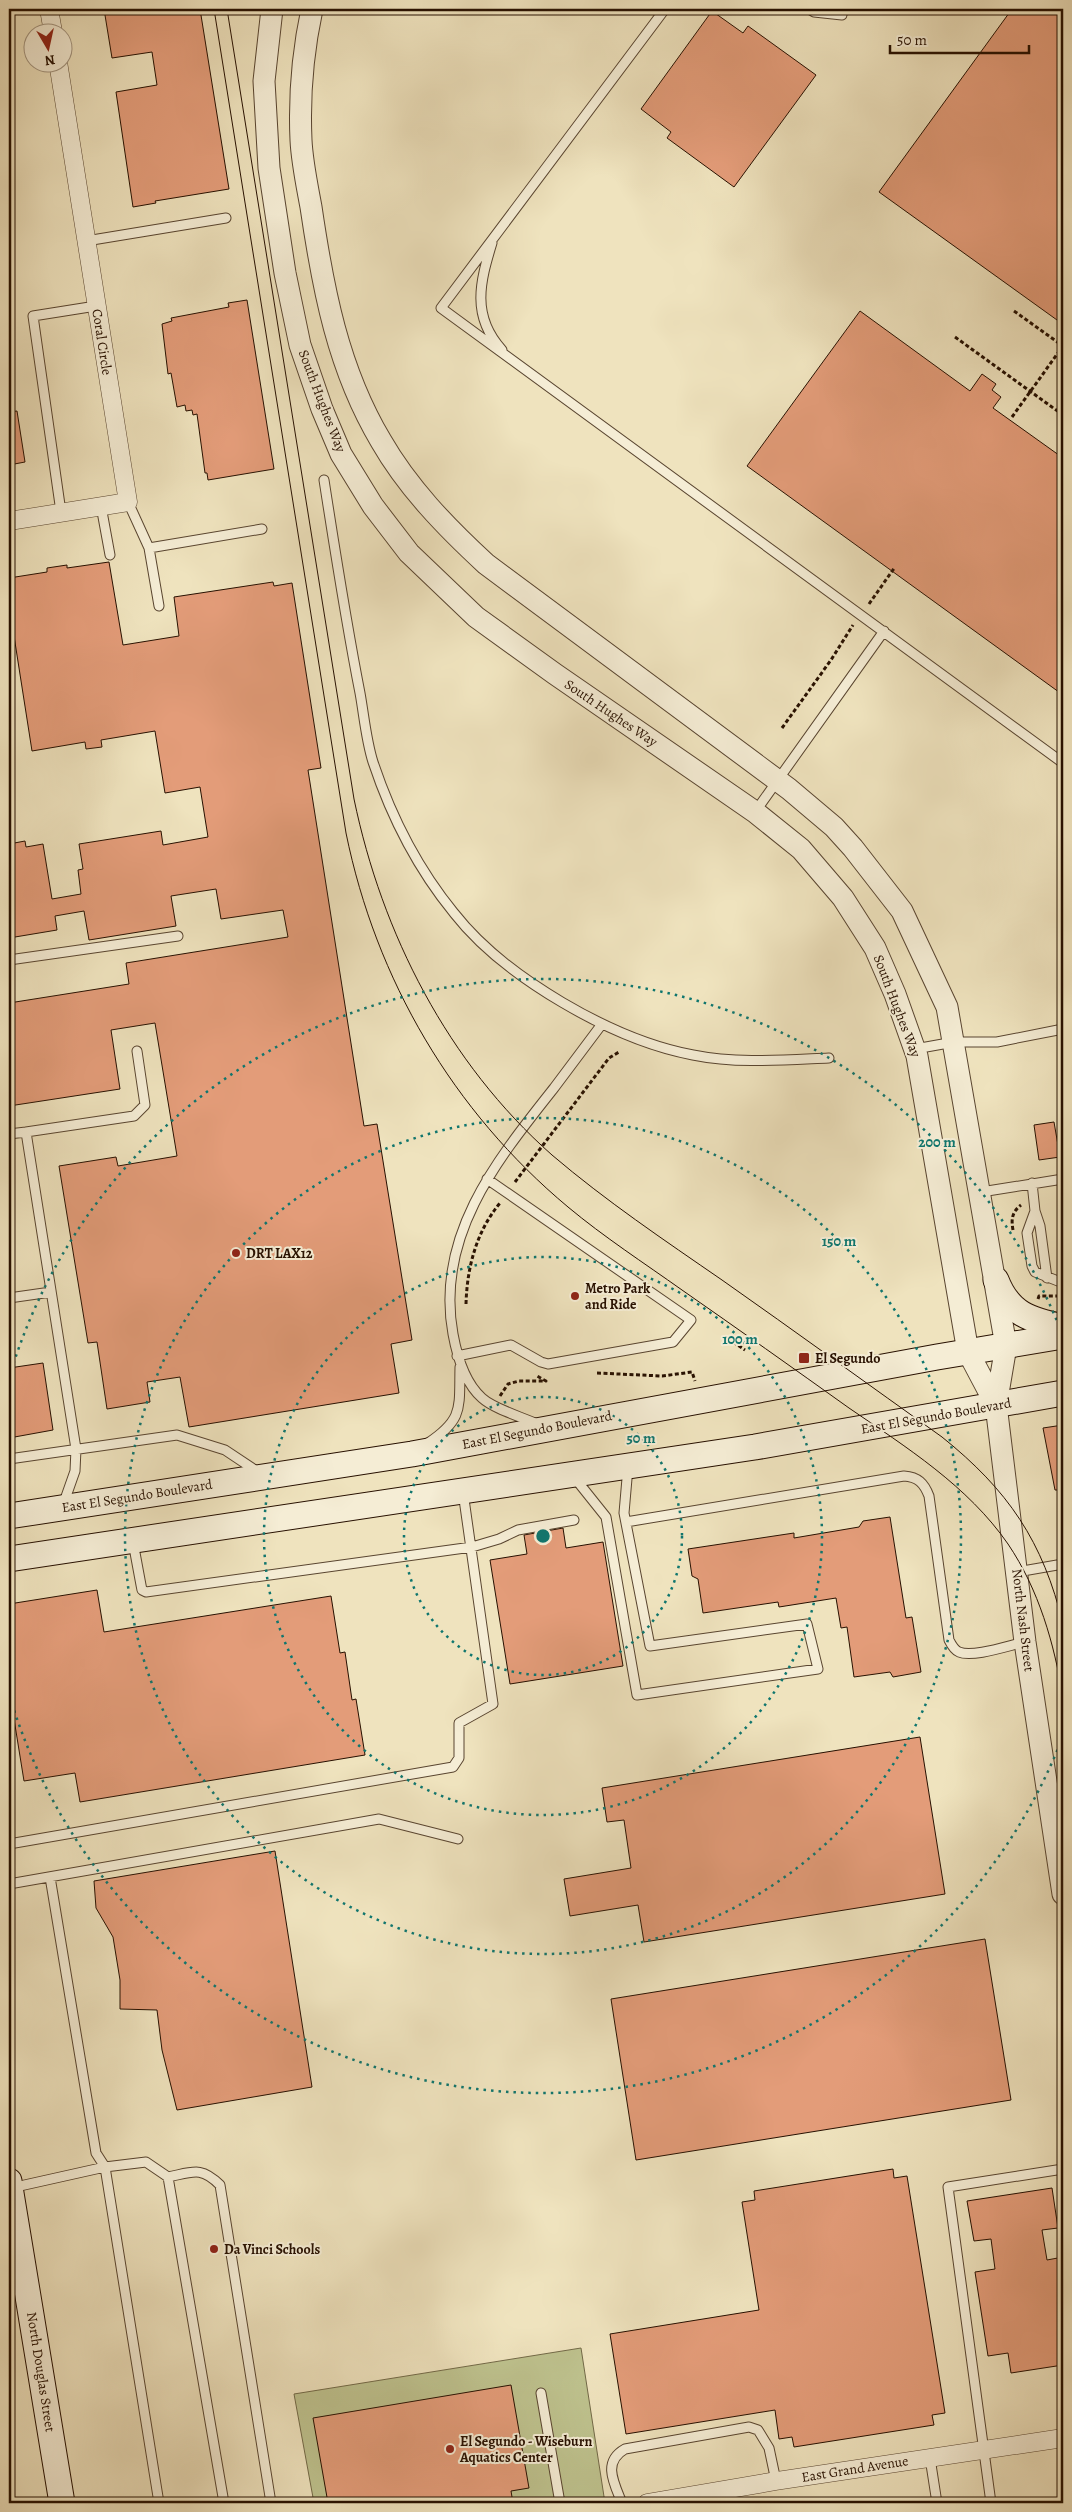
<svg xmlns="http://www.w3.org/2000/svg" width="1072" height="2512" viewBox="0 0 1072 2512" font-family="Alegreya,serif">
<style>
.green{fill:#bec28e;stroke:#726947}
.building{fill:#e39c79;stroke:#271000}
.lines{fill:none;stroke-linecap:round;stroke-linejoin:round}
.service-casing{stroke:#594530;stroke-width:11}
.minor-casing{stroke:#594530;stroke-width:19}
.tertiary-casing{stroke:#594530;stroke-width:23}
.secondary-casing{stroke:#271000;stroke-width:27}
.path{stroke:#271000;stroke-width:3;stroke-dasharray:4 2.5;stroke-linecap:butt}
.service{stroke:#f5edd5;stroke-width:9}
.minor{stroke:#f5edd5;stroke-width:18}
.tertiary{stroke:#f5edd5;stroke-width:21}
.secondary{stroke:#f5edd5;stroke-width:25}
.tram{stroke:#271000;stroke-width:1}
.ring{fill:none;stroke:#0f766e;stroke-width:2.5;stroke-dasharray:2.5 5}
.poi-dot{fill:#8f2418;stroke:#f5edd5;stroke-width:2}
.labels{text-anchor:middle;dominant-baseline:central;stroke-width:4;stroke-linejoin:round;paint-order:stroke}
.street-label{font-size:14px;fill:#271000;stroke:#f5edd5}
.poi-label{font-size:14px;font-weight:bold;fill:#271000;stroke:#f5edd5;text-anchor:start}
.centre{fill:#0f766e;stroke:#f5edd5;stroke-width:2.5}
.ring-label{font-size:15px;text-anchor:middle;font-weight:bold;fill:#0f766e;stroke:#f5edd5;stroke-width:4;stroke-linejoin:round;paint-order:stroke}
</style>
<rect width="100%" height="100%" fill="#efe3be"/>
<filter id="stains"><feTurbulence type="fractalNoise" baseFrequency=".004" numOctaves="4"/><feColorMatrix values="0 0 0 0 .2 0 0 0 0 .09 0 0 0 0 .02 0 0 0 .5 -.17"/></filter>
<radialGradient id="worn" r=".72"><stop offset=".6" stop-color="#630" stop-opacity="0"/><stop offset="1" stop-color="#630" stop-opacity=".3"/></radialGradient>
<!-- green -->
<path class="green" d="M581,2348L605,2503H314L294,2394Z"/>
<!-- building -->
<path class="building" d="M104,9H200L229,189L155,201L156,203L133,207L116,92L157,85L152,52L112,58Z
M1012,9H1063V312L1057,320L879,192Z
M712,11L743,33L748,26L816,75L734,187L667,138L671,132L641,109Z
M247,300L274,469L208,480L207,473H205L197,414L193,415L192,410L186,411L185,405L177,407L171,373L168,374L162,324L172,321L171,318L229,307L228,303Z
M860,311L970,391L982,374L996,384L992,390L1001,397L993,408L1063,458V695L747,466Z
M17,411L25,462L9,465V412Z
M109,562L123,645L179,636L174,597L273,582L274,586L292,583L321,768L308,770L364,1126L377,1124L412,1340L391,1344L399,1393L189,1427L180,1377L147,1382L150,1402L107,1409L97,1342L88,1343L59,1166L116,1157L118,1166L177,1156L155,1023L111,1030L120,1089L9,1106V1003L129,984L126,963L288,937L283,910L221,919L216,889L171,896L176,926L89,940L84,911L55,916L57,930L9,938V844L25,841L26,847L43,844L52,899L81,894L78,870L83,869L79,844L161,831L163,845L208,837L200,787L165,793L155,731L101,740L102,747L86,749L85,742L32,751L9,604V578L47,572V568L67,565V568Z
M1054,1122L1060,1157L1039,1160L1034,1125Z
M43,1363L53,1430L9,1438V1368Z
M1063,1425V1490H1055L1043,1428Z
M890,1517L906,1618L912,1617L921,1672L893,1677L890,1672L854,1677L847,1627L841,1628L836,1598L779,1607L778,1602L703,1613L698,1579L692,1576L688,1549L794,1533V1538L859,1527L863,1521Z
M563,1528L566,1548L603,1542L623,1666L510,1684L490,1560L527,1554L524,1535Z
M97,1590L104,1632L331,1596L340,1653L345,1652L352,1700L356,1699L365,1755L80,1802L75,1773L24,1781L9,1688V1604Z
M920,1737L945,1894L644,1942L638,1905L570,1916L564,1879L631,1868L624,1820L607,1822L602,1788Z
M275,1851L312,2087L177,2110L162,2050L157,2010L120,2009V1980L113,1937L96,1908L94,1881Z
M985,1939L1011,2100L636,2160L611,1999Z
M893,2169L894,2178L907,2176L945,2413L932,2415L934,2425L794,2447L792,2437L779,2439L775,2410L626,2434L610,2334L759,2310L742,2202L755,2200L754,2191Z
M1052,2188L1058,2228L1042,2230L1047,2260L1063,2257V2345L1060,2346L1063,2365L1011,2373L1008,2353L988,2356L975,2272L995,2269L991,2239L974,2241L967,2201Z
M511,2385L529,2488L511,2491L513,2503H328L313,2418Z"/>
<g class="lines">
<defs>
<path id="service" d="M665,9L441,308L1063,763
M809,9L814,12L842,15
M86,241L226,218
M492,243C480,282 471,316 502,350
M324,480C335,551 346,622 360,693C364,715 366,740 373,762C391,816 418,869 454,913C504,977 613,1040 693,1055C737,1064 784,1060 829,1058
M128,502L149,548
M101,506L110,555
M61,512L33,316L96,306
M159,606L149,548L262,529
M755,812L884,631
M9,960L178,936
M915,1049L954,1042H997L1063,1029
M9,1134L26,1132
M1032,1183L1035,1211L1027,1233L1032,1266L1035,1272L1063,1283
M981,1192L1063,1179
M1035,1211L1040,1226L1047,1278
M9,1298L51,1292
M457,1356L511,1345L541,1362L548,1364L673,1342L691,1320L487,1179
M537,1424C522,1417 494,1409 482,1398C464,1382 457,1356 453,1334C435,1236 497,1160 554,1088C570,1067 586,1045 602,1024
M428,1443C464,1419 459,1408 460,1367
M9,1459L177,1435L225,1450L258,1472
M574,1477L606,1517L637,1695L818,1669L807,1624L650,1646L624,1513L628,1467
M63,1505L75,1471L76,1449L26,1132L134,1116L145,1105L137,1051
M626,1522L904,1476C918,1477 924,1483 929,1496L949,1640C951,1644 954,1650 959,1652C973,1658 1010,1645 1025,1642
M133,1542L141,1585L142,1590L146,1592L472,1547L499,1539L518,1530L574,1520
M1017,1572L1063,1564
M9,1844L453,1767L459,1758V1723L493,1704L463,1492
M50,1877L96,2153L105,2167L159,2503
M9,1884L379,1819L458,1839
M168,2177C193,2172 201,2166 220,2185L271,2503
M11,2188L105,2167L146,2162L168,2177L224,2503
M541,2393L560,2503
M930,2458L937,2503
M622,2503C614,2483 602,2462 625,2449L749,2427L758,2430L769,2448L776,2481
M991,2503L948,2187L1063,2169"/>
<path id="minor" d="M49,9L53,32
M9,521L128,502L58,62
M647,2503L776,2481L1063,2438"/>
<path id="tertiary" d="M272,9L264,81L269,168L285,273L300,345L322,409L341,454L373,506L409,553L476,617L555,674L755,812L801,849L843,898L875,948L895,994L917,1056L968,1352L996,1405
M312,9C303,51 299,96 301,140C302,162 307,185 311,207C323,289 338,369 381,441C408,488 446,527 486,564L789,789L834,827L853,848L902,911L947,1007L1006,1346L996,1405L1025,1642L1063,1894"/>
<path id="secondary" d="M996,1280C1009,1314 1030,1320 1063,1327
M9,1516L412,1454L937,1357L1063,1336
M9,1559L755,1447L1063,1393
M9,2181L62,2503"/>
</defs>
<!-- service casing -->
<use href="#service" class="service-casing"/>
<!-- minor casing -->
<use href="#minor" class="minor-casing"/>
<!-- tertiary casing -->
<use href="#tertiary" class="tertiary-casing"/>
<!-- secondary casing -->
<use href="#secondary" class="secondary-casing"/>
<!-- path -->
<path class="path" d="M1014,311L1063,346
M955,337L1063,415
M1012,417L1063,346
M869,604L895,567
M782,728L831,660L853,625
M515,1182L609,1058L619,1052
M1013,1230C1011,1219 1012,1212 1021,1205
M1038,1299L1039,1296H1058
M466,1304C467,1268 476,1232 500,1203
M733,1342L745,1350
M597,1373L662,1376L692,1372L695,1381
M500,1396L508,1384L519,1381H546L537,1376"/>
<!-- service -->
<use href="#service" class="service"/>
<!-- minor -->
<use href="#minor" class="minor"/>
<!-- tertiary -->
<use href="#tertiary" class="tertiary"/>
<!-- secondary -->
<use href="#secondary" class="secondary"/>
<!-- tram -->
<path class="tram" d="M214,9L346,833C376,980 453,1111 568,1207C604,1237 644,1263 682,1290C738,1329 793,1368 849,1408C906,1447 968,1486 1008,1544C1039,1590 1054,1643 1063,1697
M227,9L354,799C382,934 448,1063 552,1155C606,1201 664,1240 722,1280C796,1332 869,1385 942,1437C1008,1490 1043,1541 1063,1624"/>
</g>
<!-- distance rings -->
<g class="ring">
<circle cx="543" cy="1536" r="139"/>
<circle cx="543" cy="1536" r="279"/>
<circle cx="543" cy="1536" r="418"/>
<path d="M1063 1736A557 557 0 0 1 9 1694M9 1378A557 557 0 0 1 1063 1336"/>
</g>
<!-- markers -->
<g class="poi-dot">
<circle cx="236" cy="1253" r="5"/>
<circle cx="575" cy="1296" r="5"/>
<rect x="798" y="1352" width="12" height="12" rx="2.5"/>
<circle cx="214" cy="2249" r="5"/>
<circle cx="450" cy="2449" r="5"/>
</g>
<g class="labels">
<!-- street labels -->
<g class="street-label">
<text transform="translate(102 342) rotate(81)">Coral Circle</text>
<text transform="translate(322 401) rotate(69)">South Hughes Way</text>
<text transform="translate(611 713) rotate(34)">South Hughes Way</text>
<text transform="translate(897 1006) rotate(69)">South Hughes Way</text>
<text transform="translate(936 1416) rotate(-10)">East El Segundo Boulevard</text>
<text transform="translate(537 1430) rotate(-11)">East El Segundo Boulevard</text>
<text transform="translate(137 1496) rotate(-9)">East El Segundo Boulevard</text>
<text transform="translate(1023 1620) rotate(83)">North Nash Street</text>
<text transform="translate(41 2372) rotate(81)">North Douglas Street</text>
<text transform="translate(855 2469) rotate(-9)">East Grand Avenue</text>
</g>
<!-- poi labels -->
<g class="poi-label">
<text x="246" y="1253">DRT LAX12</text>
<text x="585" y="1288">Metro Park<tspan x="585" dy="16">and Ride</tspan></text>
<text x="815" y="1358">El Segundo</text>
<text x="224" y="2249">Da Vinci Schools</text>
<text x="460" y="2441">El Segundo - Wiseburn<tspan x="460" dy="16">Aquatics Center</tspan></text>
</g>
</g>
<circle cx="543" cy="1536" r="8" class="centre"/>
<g class="ring-label">
<text x="937" y="1147">200 m</text>
<text x="839" y="1246">150 m</text>
<text x="740" y="1344">100 m</text>
<text x="641" y="1443">50 m</text>
</g>
<!-- margin -->
<rect width="1072" height="2512" fill="none" stroke="#efe3be" stroke-width="30"/>
<rect x="10" y="10" width="1052" height="2492" fill="none" stroke="#271000" stroke-width="2.5"/>
<rect x="15" y="15" width="1042" height="2482" fill="none" stroke="#271000"/>
<!-- north arrow -->
<g transform="translate(48 48) rotate(171)"><circle r="24" fill="#f5edd5" stroke="#a39580"/>
<path d="M0-4L9 19L0 12L-9 19Z" fill="#8f2418"/>
<text y="-8" font-size="14" font-weight="bold" text-anchor="middle" fill="#271000">N</text>
</g>
<!-- scale -->
<path d="M890 45v8h139v-8" fill="none" stroke="#271000" stroke-width="2.5"/>
<text x="897" y="45" font-size="15" fill="#271000" stroke="#f5edd5" stroke-width="4" paint-order="stroke">50 m</text>
<rect width="100%" height="100%" filter="url(#stains)"/>
<rect width="100%" height="100%" fill="url(#worn)"/>
</svg>
